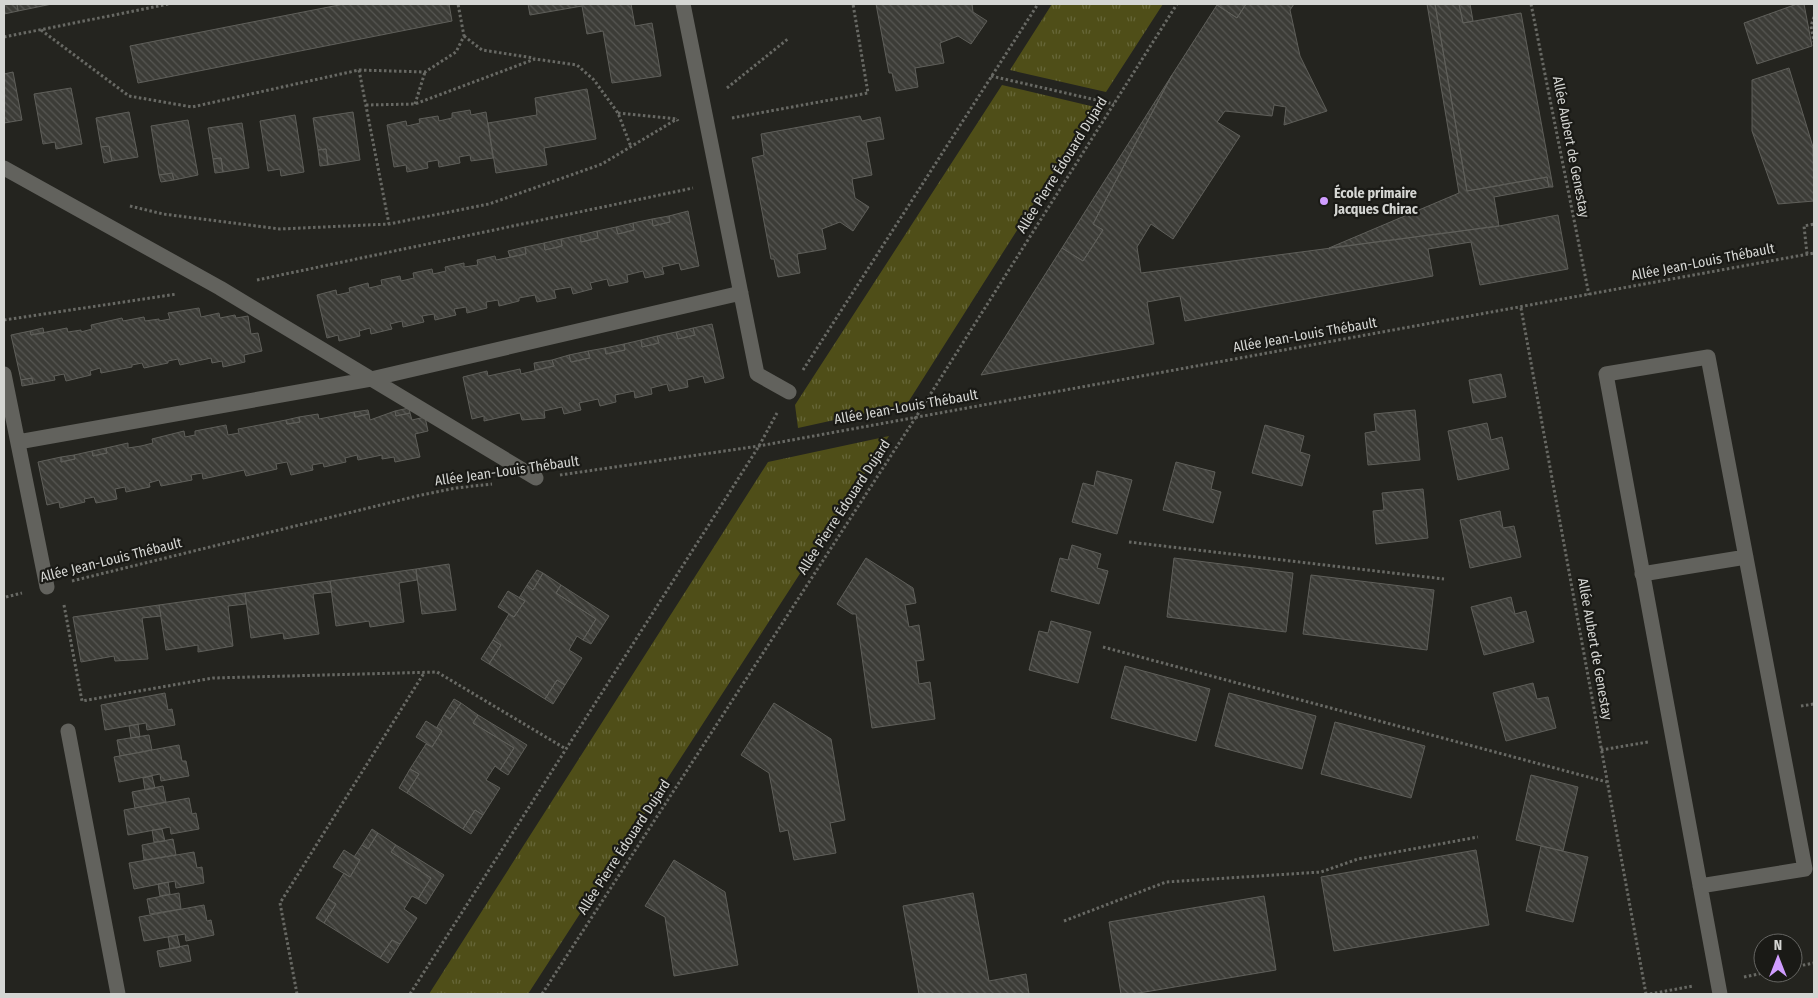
<svg xmlns="http://www.w3.org/2000/svg" width="1818" height="998" viewBox="0 0 1818 998" font-family="'Fira Sans Condensed',sans-serif">
<style>
.grass{fill:url(#grass-tufts)}
.building{fill:url(#building-back-hatch);stroke:#5f5f5a}
.lines{fill:none;stroke-linecap:round;stroke-linejoin:round}
.path{stroke:#686964;stroke-width:3;stroke-dasharray:2.5 2.5;stroke-linecap:butt}
.lane{stroke:#62625d;stroke-width:15}
.street{stroke:#62625d;stroke-width:15}
.poi-dot{fill:#d09dff;stroke:#1a1a16;stroke-width:2}
.labels{text-anchor:middle;dominant-baseline:central;stroke-width:4.5;stroke-linejoin:round;paint-order:stroke}
.street-label{font-size:14px;fill:#d5d6d3;stroke:#1a1a16}
.poi-label{font-size:14px;font-weight:bold;fill:#d5d6d3;stroke:#1a1a16;text-anchor:start}
</style>
<defs>
<pattern id="grass-tufts" width="24" height="20" patternUnits="userSpaceOnUse" patternTransform="scale(1.25)"><rect width="24" height="20" fill="#4f4e18"/><path d="M3 7l-1-3M5 7V3M7 7l1-3M15 17l-1-3M17 17v-4M19 17l1-3" fill="none" stroke="#676739"/></pattern>
<pattern id="building-back-hatch" width="6" height="6" patternUnits="userSpaceOnUse" patternTransform="scale(1.25)"><rect width="6" height="6" fill="#3c3c37"/><path d="M-1 5l2 2M0 0l6 6M5-1l2 2" fill="none" stroke="#575753"/></pattern>
</defs>
<rect width="100%" height="100%" fill="#24241f"/>
<!-- grass -->
<path class="grass" d="M1052,4H1163L1106,92L1010,70Z
M1002,85L1095,107L907,404L798,428L795,405Z
M889,436L528,994H429L768,462Z"/>
<!-- building -->
<path class="building" d="M4,4H17L18,11L4,14Z
M17,4H52L18,11Z
M344,4H449L452,21L138,83L130,46Z
M528,4H631L635,26L652,23L661,76L612,83L603,31L587,34L582,6L530,15Z
M876,4H972L973,12L987,21L971,44L958,36L940,43L944,63L915,68L918,87L896,91L892,73H889Z
M1217,4H1246L1237,18L1217,5Z
M1246,4H1294L1290,10L1300,56L1327,111L1284,125L1286,107L1274,105L1272,116L1225,111L1217,122L1240,136L1173,239L1151,224L1137,247L1141,273L1499,226L1558,215L1568,269L1480,285L1471,242L1428,249L1433,276L1185,321L1180,296L1147,302L1154,344L981,375L1062,248L1083,261L1103,230L1093,224L1172,75L1217,5L1237,18Z
M1427,4H1435L1467,191L1547,177L1549,187L1494,197L1499,226L1329,248L1459,193Z
M1435,4H1459L1463,23L1521,13L1553,187H1549L1547,177L1467,191Z
M1459,4H1470L1473,21L1463,23Z
M1797,4H1804L1812,46L1757,64L1744,23Z
M1789,68L1813,147L1814,201L1778,204L1752,131V80Z
M13,72L22,120L4,123V74Z
M1172,75L1093,224L1103,230L1083,261L1062,248Z
M71,88L82,144L56,149L55,142L43,144L34,94Z
M587,89L596,139L544,148L547,165L496,173L488,123L537,115L535,98Z
M470,110L471,115L486,112L493,158L471,161L470,155L459,157L460,163L439,167L438,160L427,162L428,168L407,172L406,165L394,167L387,125L406,121L407,126L420,123L419,119L438,116L439,121L452,118V113Z
M129,112L138,157L112,161L109,146L101,147L96,118Z
M353,112L360,160L328,165L326,149L318,150L313,118Z
M295,115L304,172L281,176L280,169L268,171L260,121Z
M860,116L862,121L880,117L884,139L866,142L872,175L852,179L855,198L869,207L853,231L840,222L822,229L826,249L797,254L800,273L778,277L774,259H771L752,158L764,155L761,134Z
M188,120L198,175L174,180L172,173L159,175L151,126Z
M242,123L249,168L223,172L221,158L213,159L208,128Z
M109,146L112,161L104,163L101,147Z
M326,149L328,165L320,166L318,150Z
M221,158L223,172L215,173L213,159Z
M172,173L174,180L161,182L159,175Z
M688,211L699,266L681,270L679,263L662,267L664,274L645,278L643,271L627,275L628,282L609,286L607,279L590,283L592,289L573,294L571,287L554,290L556,298L537,302L535,295L519,298V301L499,306L498,300L486,302L487,308L467,313L466,307L454,309L456,315L435,320L434,314L422,316L424,322L403,327L402,321L390,324L392,329L371,334L370,328L359,331L360,336L339,341L338,335L327,338L317,295L336,290L337,295L350,292L349,288L368,283L369,288L382,285L381,280L400,276L401,281L414,278L413,273L432,269L433,274L446,271L445,267L464,263V267L478,265L477,260L495,256L496,260L526,254L525,247L544,243L545,250L562,246L561,239L580,235L581,242L598,238L597,231L616,227L618,234L634,230L633,223L652,219L653,226L670,222L669,216Z
M669,216L670,222L653,226L652,219Z
M633,223L634,230L618,234L616,227Z
M597,231L598,238L581,242L580,235Z
M561,239L562,246L545,250L544,243Z
M525,247L526,254L510,257L508,251Z
M199,308L201,317L219,313L220,318L235,315L236,318L248,316L251,334L258,333L262,351L244,355L245,362L223,367L222,361L212,363L211,358L180,365L178,359L168,361V363L144,368L142,363L132,365V367L101,373L100,368L90,371L91,375L66,381L64,374L54,376L55,380L33,384L32,378L21,380L11,335L30,331L31,335L67,328L68,332L81,330V332L92,329L91,325L122,318L123,321L144,317L145,321L159,319V321L170,319L168,313Z
M712,324L724,378L705,383L703,376L687,380L688,387L669,391L667,384L651,388L652,394L635,398L634,391L615,395L616,402L600,406L598,399L579,403L581,410L564,414L562,407L544,411L545,418L522,420L520,413L484,421V416L472,419L463,377L487,371L488,376L520,369L521,374L554,366L552,360L569,355L571,362L590,358L588,351L605,348L606,354L625,350L624,344L641,340L642,347L659,343L657,336L676,332L678,339L695,335L693,328Z
M43,328L44,333L31,335L30,331Z
M693,328L695,335L678,339L676,332Z
M657,336L659,343L642,347L641,340Z
M624,344L625,350L606,354L605,348Z
M588,351L590,358L571,362L569,355Z
M552,360L554,366L535,370L534,363Z
M1501,374L1506,397L1473,403L1469,380Z
M32,378L33,384L22,386L21,380Z
M409,408L410,413L396,416L395,411Z
M368,410L369,414L355,417L354,412Z
M1415,410L1420,460L1368,465L1365,433L1376,431L1374,414Z
M395,411L396,416L410,413L412,420L425,417L428,431L415,434L420,457L395,462L394,457L382,459V455L358,460L357,455L345,458L346,462L324,467L323,463L312,465L313,470L291,475L287,462L276,464L277,469L246,476L244,470L203,479L202,473L191,475L192,480L161,486L159,480L149,483L150,487L126,492L125,487L115,489L117,499L96,503L94,497L84,499L85,502L60,508L59,502L47,505L38,462L61,457V462L75,459L74,455L92,451L93,456L107,453L106,448L128,443V448L141,446L153,443L152,439L184,431L185,437L195,435V431L226,425L228,435L239,433L238,429L286,420L287,424L300,422L299,417L318,414L319,419L354,412L355,417L369,414L370,420Z
M299,417L300,422L287,424L286,420Z
M1487,423L1491,440L1502,437L1509,469L1458,480L1448,431Z
M1265,425L1304,436L1300,452L1310,455L1302,486L1252,473Z
M106,448L107,453L93,456L92,451Z
M74,455L75,459L61,462V457Z
M1176,462L1215,472L1211,489L1221,492L1213,523L1163,510Z
M1097,471L1132,480L1117,534L1072,522L1083,483L1094,486Z
M1423,489L1428,538L1376,544L1373,511L1384,510L1382,493Z
M1500,511L1503,528L1514,526L1521,557L1470,568L1460,520Z
M1072,545L1101,554L1097,568L1108,571L1099,604L1051,591L1060,558L1068,560Z
M866,558L913,588L916,603L905,605L909,627L919,625L924,660L916,661L919,684L930,682L935,719L872,728L856,614H852L837,604Z
M1174,558L1293,573L1286,632L1167,617Z
M449,564L456,610L422,614L416,569Z
M416,569L417,580L399,583L404,622L370,627L369,621L336,626L330,581Z
M537,570L543,573L533,590L527,585Z
M543,573L561,585L556,593L596,619L583,640L577,636L569,650L582,658L565,685L557,680L545,699L489,664L501,645L493,640L509,614L514,617L525,601L519,598L527,585L533,590Z
M1311,575L1434,590L1427,650L1303,634Z
M330,581L332,592L313,594L319,634L284,639L283,633L251,638L245,593Z
M561,585L609,616L591,644L583,640L596,619L556,593Z
M508,591L525,601L514,617L498,607Z
M245,593L246,604L228,606L233,646L198,652V645L166,650L159,605Z
M1511,597L1515,614L1526,611L1534,642L1484,655L1471,607Z
M159,605L161,616L142,618L148,659L115,661L114,656L81,662L73,617Z
M1051,621L1091,632L1078,683L1029,670L1039,631L1048,633Z
M493,640L501,645L489,664L481,659Z
M1125,666L1210,689L1196,741L1111,718Z
M557,680L565,685L553,704L545,699Z
M1533,683L1537,699L1548,697L1556,728L1506,741L1493,693Z
M165,693L168,710L172,709L175,725L147,730L146,723L105,730L101,705Z
M1229,693L1316,716L1302,769L1215,746Z
M454,699L461,703L450,719L444,715Z
M461,703L478,715L473,723L514,748L500,770L495,766L486,780L500,788L483,815L475,810L463,829L407,793L419,774L410,769L426,744L432,747L442,731L437,727L444,715L450,719Z
M774,703L831,739L845,820L830,823L836,853L794,860L788,830L780,832L769,773L741,755Z
M478,715L527,745L508,775L500,770L514,748L473,723Z
M426,721L442,731L432,747L416,737Z
M1335,722L1425,746L1411,798L1321,774Z
M138,724L140,737L131,738L129,726Z
M149,735L152,750L120,756L117,740Z
M179,745L182,761H186L189,776L161,781L160,774L119,782L114,757Z
M410,769L419,774L407,793L399,788Z
M1531,775L1578,787L1563,851L1516,840Z
M152,776L155,788L145,790L143,778Z
M163,786L166,802L135,808L132,792Z
M189,798L192,814L196,813L199,829L171,834L170,827L128,835L124,810Z
M475,810L483,815L471,834L463,829Z
M162,829L165,841L154,842L152,830Z
M372,829L378,833L368,849L362,845Z
M378,833L396,845L391,852L431,878L418,899L412,896L404,909L417,918L400,944L392,940L380,958L324,923L336,904L328,899L344,873L350,877L360,860L354,857L362,845L368,849Z
M173,839L176,855L144,860L142,845Z
M396,845L444,875L426,904L418,899L431,878L391,852Z
M1541,846L1588,857L1573,922L1526,911Z
M344,850L360,860L350,877L333,867Z
M1476,850L1489,925L1334,951L1321,877Z
M194,852L197,868L202,867L204,883L176,888L175,881L134,889L129,863Z
M674,860L725,892L738,965L674,976L665,917L645,906Z
M168,882L170,894L160,896L158,884Z
M179,893L181,909L150,914L147,899Z
M973,893L989,981L1026,974L1029,994H919L903,906Z
M1264,896L1276,970L1133,994H1121L1109,922Z
M328,899L336,904L324,923L316,918Z
M204,905L207,921L211,920L214,935L186,941L185,934L144,941L139,917Z
M177,935L180,947L170,949L168,937Z
M392,940L400,944L388,963L380,958Z
M188,945L191,961L160,967L157,951Z"/>
<g class="lines">
<!-- path -->
<path class="path" d="M1531,4L1589,295
M1814,17L1811,26L1814,42
M41,30L129,96L192,107L359,70L425,72L456,52L464,36L458,4
M464,36L482,50L534,58
M4,37L169,4
M359,70L389,224
M991,76L1114,104
M727,88L789,38
M415,104L425,72
M366,105L415,104L535,59L577,65L594,80L618,113L631,147
M618,113L677,119L678,121
M732,118L868,93L853,4
M130,206L163,214L280,229L389,224L489,204L602,164L677,119
M1807,254L1804,226L1814,224
M257,280L693,188
M1521,308L1646,994
M4,320L177,294
M803,370L1038,4
M560,475L759,446L1814,253
M1129,542L1444,579
M72,581L417,496L456,488L492,484
M6,597L22,593
M64,605L82,701L213,678L437,672L566,749
M1103,647L1607,782
M1801,706L1814,704
M1601,750L1648,742
M1064,921L1166,882L1321,872L1358,859L1478,837
M1793,967L1814,963
M1744,977L1763,973
M297,994L280,903L424,673
M410,994L759,446L777,413
M542,994L916,417L1177,4
M1650,994L1693,986"/>
<!-- lane -->
<path class="lane" d="M1642,574L1746,557
M68,731L118,994
M1700,886L1805,869L1708,357L1606,374L1720,994"/>
<!-- street -->
<path class="street" d="M683,4L757,374L789,392
M4,168L220,288L536,478
M4,374L47,587
M18,442L371,379L741,293"/>
</g>
<!-- markers -->
<circle class="poi-dot" cx="1324" cy="201" r="5"/>
<g class="labels">
<!-- street labels -->
<g class="street-label">
<text transform="translate(1571 147) rotate(79)">Allée Aubert de Genestay</text>
<text transform="translate(1062 165) rotate(-58)">Allée Pierre Édouard Dujard</text>
<text transform="translate(1703 262) rotate(-11)">Allée Jean-Louis Thébault</text>
<text transform="translate(1305 335) rotate(-10)">Allée Jean-Louis Thébault</text>
<text transform="translate(906 407) rotate(-10)">Allée Jean-Louis Thébault</text>
<text transform="translate(507 471) rotate(-8)">Allée Jean-Louis Thébault</text>
<text transform="translate(844 507) rotate(-57)">Allée Pierre Édouard Dujard</text>
<text transform="translate(111 560) rotate(-14)">Allée Jean-Louis Thébault</text>
<text transform="translate(1595 649) rotate(80)">Allée Aubert de Genestay</text>
<text transform="translate(624 847) rotate(-57)">Allée Pierre Édouard Dujard</text>
</g>
<!-- poi labels -->
<g class="poi-label">
<text x="1334" y="193">École primaire<tspan x="1334" dy="16">Jacques Chirac</tspan></text>
</g>
</g>
<!-- border -->
<rect width="1818" height="998" fill="none" stroke="#d5d6d3" stroke-width="10"/>
<!-- north arrow -->
<g transform="translate(1778 958)"><circle r="24" fill="#1a1a16" stroke="#656562"/>
<path d="M0-4L9 19L0 12L-9 19Z" fill="#d09dff"/>
<text y="-8" font-size="14" font-weight="bold" text-anchor="middle" fill="#d5d6d3">N</text>
</g>
</svg>
